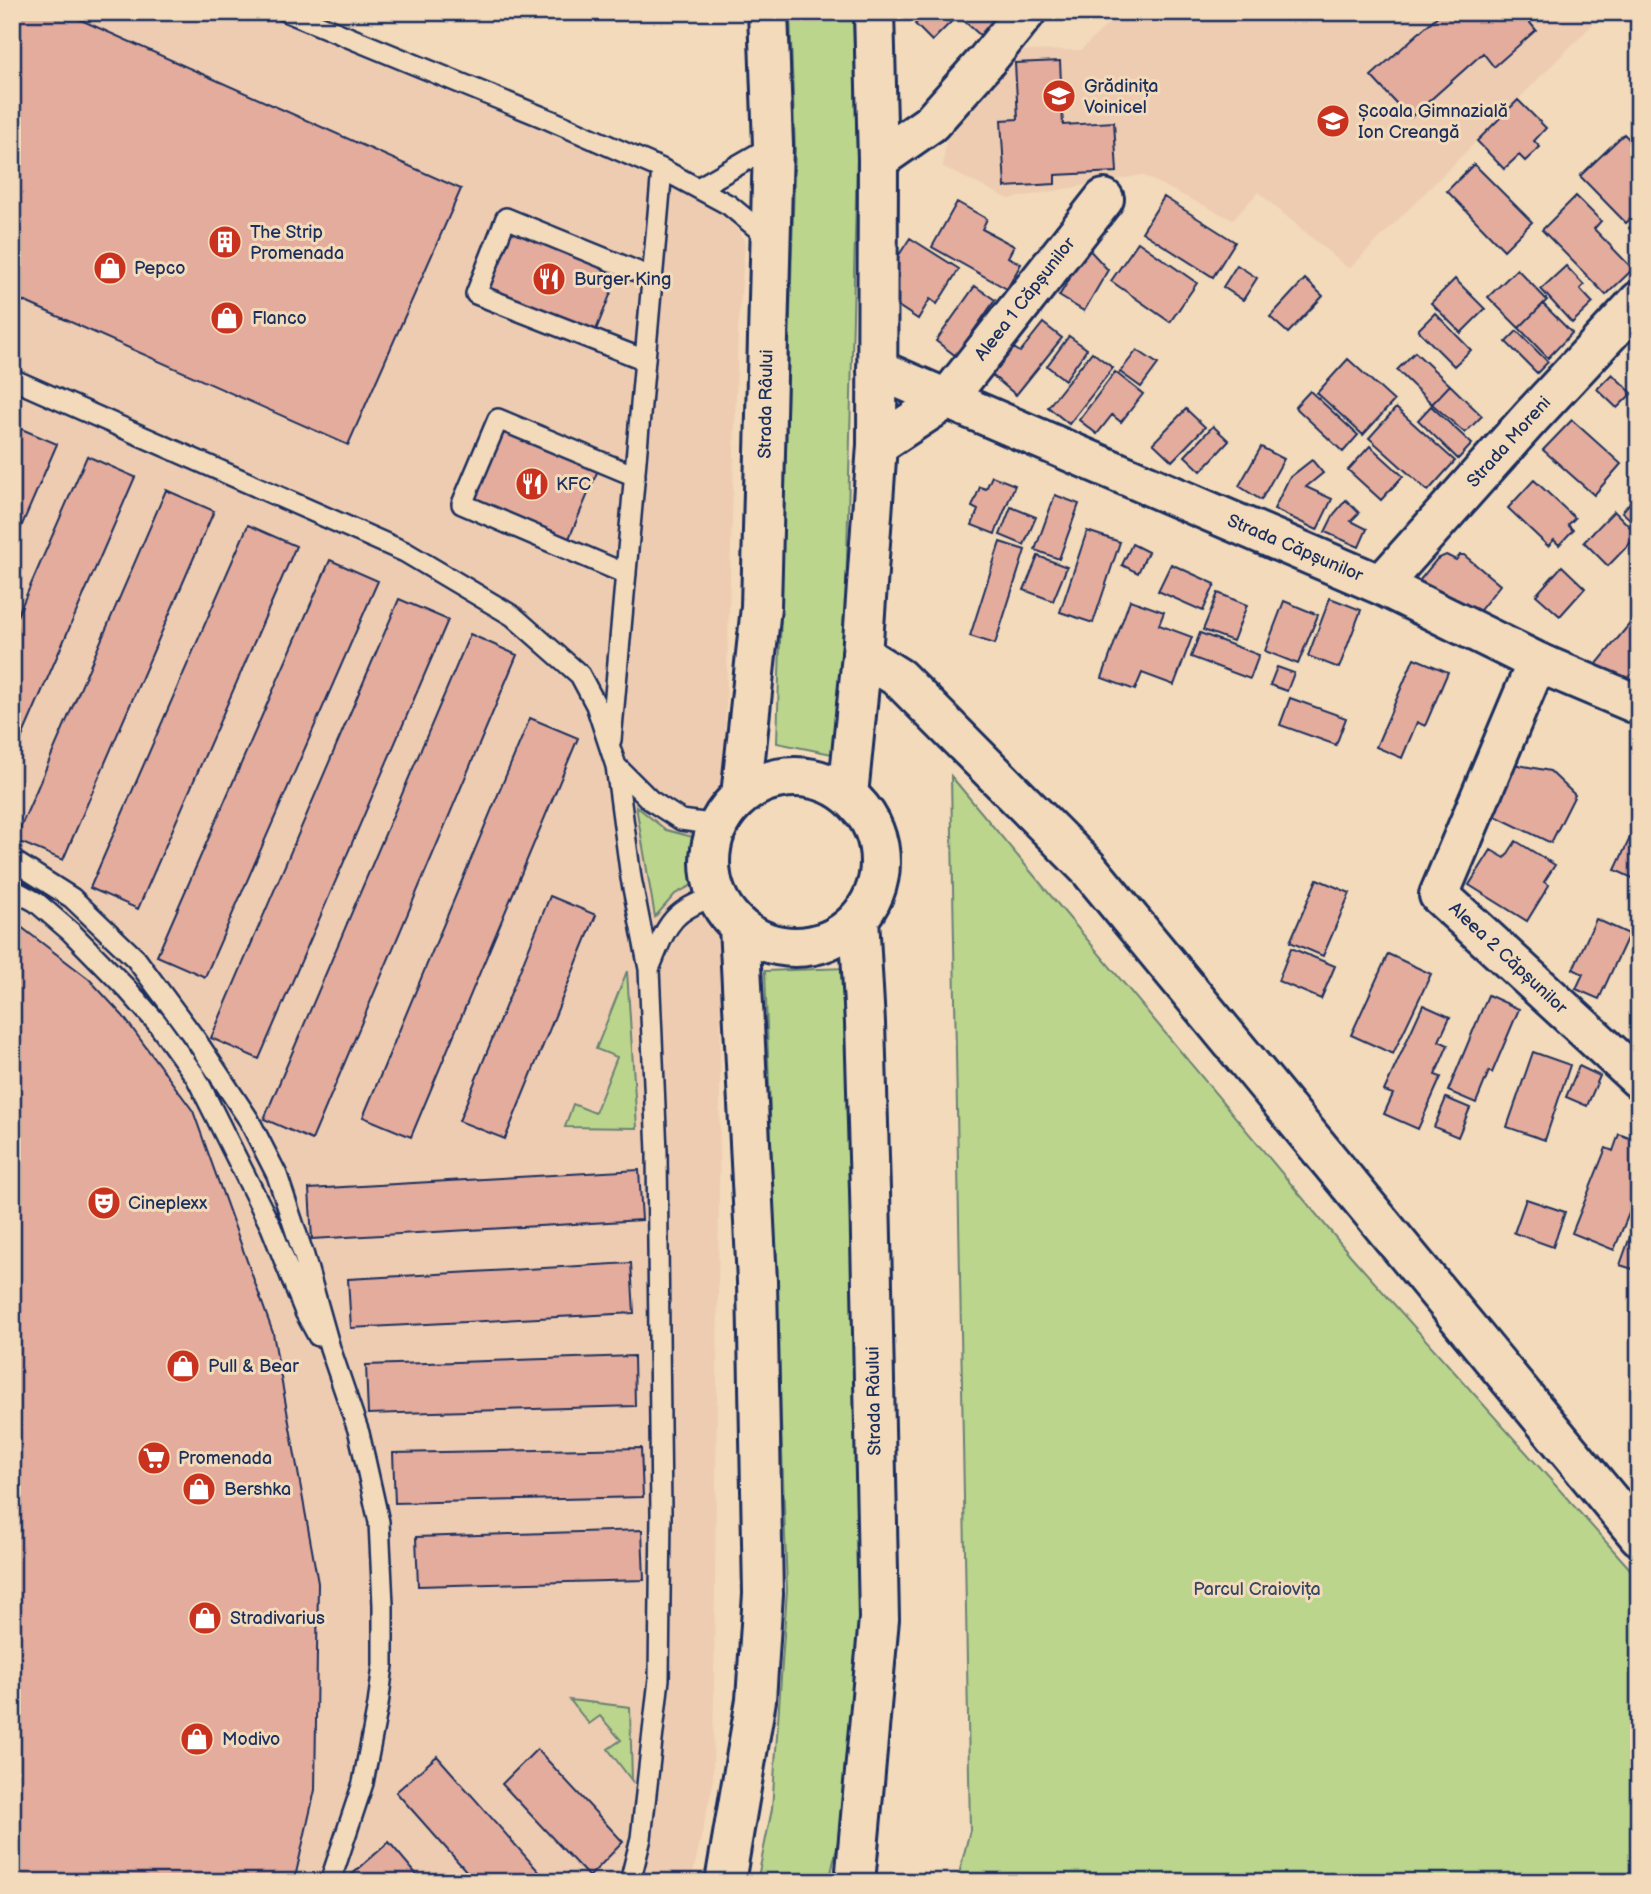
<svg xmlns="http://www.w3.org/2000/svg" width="1651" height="1894" viewBox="0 0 1651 1894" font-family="'Balsamiq Sans',sans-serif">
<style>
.built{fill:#eeccb1}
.green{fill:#bbd58c;stroke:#6b8275;stroke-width:2}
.building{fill:#e4ac9c;stroke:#1b2f5e;stroke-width:2}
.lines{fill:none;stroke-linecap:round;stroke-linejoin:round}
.service-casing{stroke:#1b2f5e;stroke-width:24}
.minor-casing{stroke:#1b2f5e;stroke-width:44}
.secondary-casing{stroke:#1b2f5e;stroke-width:44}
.service{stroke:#f2daba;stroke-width:19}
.minor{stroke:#f2daba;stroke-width:38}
.secondary{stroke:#f2daba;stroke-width:38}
.labels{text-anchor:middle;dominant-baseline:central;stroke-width:6;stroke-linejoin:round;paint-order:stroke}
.poi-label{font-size:18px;fill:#1b2f5e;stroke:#f2daba;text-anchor:start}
.street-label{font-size:18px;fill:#1b2f5e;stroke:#f2daba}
.park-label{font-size:18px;fill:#334865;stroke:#f2daba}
</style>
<rect width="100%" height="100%" fill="#f2daba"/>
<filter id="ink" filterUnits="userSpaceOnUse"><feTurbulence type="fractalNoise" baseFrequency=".0143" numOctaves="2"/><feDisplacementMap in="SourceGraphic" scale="14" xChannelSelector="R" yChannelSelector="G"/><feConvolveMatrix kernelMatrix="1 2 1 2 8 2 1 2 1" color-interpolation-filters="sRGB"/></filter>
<g filter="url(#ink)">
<!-- built -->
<path class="built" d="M12,12H322L558,110L699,176L745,240L738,332L723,795L713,1783L691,1882H12Z
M1120,12H1580L1592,25L1349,269L1258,192L1233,220L1142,175L1009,199L943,167L946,141L1013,51L1081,50Z"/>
<!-- green -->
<path class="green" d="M790,12H853L857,156L842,756L777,743L795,150Z
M951,776L1351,1256L1639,1579V1882H957L970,1830Z
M636,806L666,830L693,837L698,882L675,894L655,917Z
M846,968L860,1610L839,1838L829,1882H757L772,1809L787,1590L765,971Z
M627,971L637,1128L565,1127L573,1104L595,1113L617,1057L596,1049Z
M570,1700L630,1707L632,1781L608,1749L621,1740L600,1716L589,1724Z"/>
<!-- building -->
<path class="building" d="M12,12H63L461,189L348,445L12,296Z
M926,12H948L954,19L932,41L915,24Z
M954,12H1002L981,36Z
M1442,12H1521L1536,30L1494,67L1483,53L1410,118L1371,76Z
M1060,61L1063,125L1114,122L1117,172L1055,175V184L1005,187L1001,120L1018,119L1015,63Z
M1518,100L1546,128L1534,141L1540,147L1525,161L1519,155L1504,169L1477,141Z
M1624,134L1635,145L1639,141V211L1626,223L1580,176Z
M1474,164L1532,222L1504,250L1447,191Z
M1576,196L1601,221L1594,229L1633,269L1606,295L1542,230Z
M1164,197L1235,242L1213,277L1142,232Z
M957,202L987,219L982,229L1014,246L1008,257L1021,264L1007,289L932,247Z
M506,218L622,265L592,340L476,294Z
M1639,218V238L1629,228Z
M910,238L959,269L937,304L930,299L918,319L883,296L888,272Z
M1138,242L1197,283L1170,322L1111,281Z
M1085,245L1108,270L1084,311L1059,296L1070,278L1061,267Z
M1237,265L1257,278L1243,300L1223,287Z
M1566,266L1584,285L1580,289L1593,303L1572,323L1541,289Z
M1517,269L1547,300L1519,328L1488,297Z
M1305,279L1323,296L1288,333L1270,317Z
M1455,279L1485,309L1461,333L1431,303Z
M975,286L995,300L956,356L936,341Z
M1543,304L1572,333L1548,358L1519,328Z
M1435,313L1471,350L1454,366L1418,330Z
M1043,323L1062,338L1016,395L992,375L1014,348L1020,352Z
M1517,331L1548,362L1537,373L1506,342Z
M1069,336L1087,349L1065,380L1047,366Z
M1137,350L1158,364L1141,387L1120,372Z
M1092,352L1113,368L1069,424L1048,407Z
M1415,352L1450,385L1432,404L1397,370Z
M1348,359L1394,401L1363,435L1317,393Z
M1115,372L1143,394L1121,422L1112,415L1097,434L1079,420Z
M1612,374L1632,393L1617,408L1597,389Z
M1450,385L1482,416L1465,433L1432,404Z
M1310,391L1358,435L1343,452L1295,407Z
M1431,406L1472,444L1458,459L1418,420Z
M1396,408L1455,461L1428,491L1369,438Z
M1186,409L1205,427L1172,461L1153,443Z
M498,419L601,463L565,548L462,504Z
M1572,420L1621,464L1594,495L1543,450Z
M12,425L57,444L12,548Z
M1213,426L1229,441L1201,471L1185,456Z
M1370,446L1403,476L1381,500L1348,470Z
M1261,447L1284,459L1261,500L1239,486Z
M87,456L135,477L12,760V628Z
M1312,460L1323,473L1306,487L1332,499L1317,530L1274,509L1289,478Z
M992,476L1015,485L995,534L972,525L978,510L972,507L980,487L986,489Z
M1534,480L1575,518L1568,525L1573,530L1559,545L1554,540L1548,546L1508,508Z
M166,490L214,511L63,860L15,840Z
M1639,492V527L1622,512Z
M1055,495L1079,504L1059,559L1035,550Z
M1346,500L1359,513L1351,521L1367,529L1359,547L1325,532L1334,514Z
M1011,507L1036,517L1024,545L1000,535Z
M1614,511L1638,535L1608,566L1584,542Z
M248,525L296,546L138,909L90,888Z
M1087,531L1120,542L1093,623L1060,612Z
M1000,542L1025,550L995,644L970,636Z
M1132,544L1148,552L1138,573L1122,565Z
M1446,555L1456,560L1460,555H1464L1500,585L1473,619L1446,604L1419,581L1437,559Z
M1038,556L1067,567L1053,601L1024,590Z
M330,560L378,581L205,977L157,956Z
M1171,564L1215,584L1203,611L1158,591Z
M1562,566L1585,588L1560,616L1536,595Z
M1218,593L1247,605L1233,641L1203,630Z
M1330,598L1361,610L1339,668L1308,656Z
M399,599L448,620L259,1059L211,1038Z
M1130,600L1164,612L1159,625L1192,637L1174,685L1142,673L1135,690L1102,678Z
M1284,601L1318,615L1298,664L1265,651Z
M1632,621L1639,627V684L1595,666Z
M1200,633L1259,655L1250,679L1191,657Z
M470,634L517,655L312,1140L264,1119Z
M1414,658L1448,672L1425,726L1417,722L1402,758L1376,747Z
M1277,667L1294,673L1287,691L1270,685Z
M1290,698L1346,718L1336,745L1280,725Z
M530,718L578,738L411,1137L363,1117Z
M1513,764L1550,771L1575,795L1551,843L1489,813Z
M1635,827L1639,829V881L1615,870Z
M1516,841L1555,865L1544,882L1549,885L1527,921L1469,885L1491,850L1505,858Z
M1317,879L1350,893L1323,956L1290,942Z
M550,896L596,915L505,1139L459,1121Z
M1596,919L1629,934L1599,999L1576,989L1583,974L1573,969Z
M12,920L89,979L123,1016L193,1111L273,1333L318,1583L315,1790L294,1882H12Z
M1291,948L1335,966L1321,999L1278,981Z
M1388,954L1431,974L1393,1054L1351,1035Z
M1488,995L1519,1009L1492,1073L1489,1071L1476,1103L1448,1091Z
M1423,1005L1450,1017L1439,1041L1448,1045L1435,1075L1441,1077L1418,1129L1384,1114L1393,1094L1384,1091Z
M1533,1052L1570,1065L1545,1140L1507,1127Z
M1579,1066L1600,1076L1587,1106L1566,1097Z
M1446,1098L1470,1108L1458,1137L1434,1127Z
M1619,1134L1639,1142V1189L1614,1250L1572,1233L1606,1148L1613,1151Z
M639,1170L642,1220L312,1239L309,1189Z
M1526,1199L1565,1212L1553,1247L1514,1233Z
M1636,1220L1639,1221V1271L1620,1265Z
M631,1263L634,1313L351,1328L348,1279Z
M634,1356L635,1406L368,1414L366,1365Z
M641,1448L643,1497L395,1503L393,1453Z
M642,1530L644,1580L418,1586L416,1537Z
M537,1749L623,1842L589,1877L502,1784Z
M437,1756L548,1882H476L396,1792Z
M389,1842L423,1882H351L348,1878Z"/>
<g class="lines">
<defs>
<path id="service" d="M287,12L550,120L662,169L729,205L770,239
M698,188L773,145
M645,360L476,294L506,218L653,278
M12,379L405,552L513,616L580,675L596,705L616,766L631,878L649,969L657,1152L661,1514L659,1679L641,1838L630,1882
M626,574L462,504L498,419L635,476
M611,740L662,169
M616,766L650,800L681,820L718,825
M12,860L72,898L136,959L196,1040L249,1120L277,1175L304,1256L330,1348L359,1433L379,1522L383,1605V1665L378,1705L363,1783L330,1882
M12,889L36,902L71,932L127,989L157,1023L196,1077L271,1227L305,1312L318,1336
M649,969C667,926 669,911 716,896"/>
<path id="minor" d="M878,160L931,123L987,60L1026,12
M877,369L1381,585L1537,662L1639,705
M877,445L947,399L1104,199
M1381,585L1531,417L1639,301
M862,655L899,678L1088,868L1639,1536
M1537,662L1439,895L1639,1079"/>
<path id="secondary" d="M710 862a85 85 0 1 1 170 0a85 85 0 1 1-170 0Z
M848,795L862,655L877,445L878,160L874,12
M741,796L761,607L773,145L768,12
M725,1882L756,1700L763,1594L757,1281L739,926
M855,1882L879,1619L870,1190L865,1023L859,918"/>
</defs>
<!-- service casing -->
<use href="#service" class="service-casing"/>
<!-- minor casing -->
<use href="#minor" class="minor-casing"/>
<!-- secondary casing -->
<use href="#secondary" class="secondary-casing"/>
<!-- service -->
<use href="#service" class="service"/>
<!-- minor -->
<use href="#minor" class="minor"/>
<!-- secondary -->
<use href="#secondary" class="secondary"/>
</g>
</g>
<!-- icons -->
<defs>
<symbol id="school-disc" viewBox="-11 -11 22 22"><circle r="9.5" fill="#c8321e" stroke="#f2daba"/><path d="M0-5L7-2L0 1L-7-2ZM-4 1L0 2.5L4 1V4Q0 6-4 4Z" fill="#fff"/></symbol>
<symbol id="building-disc" viewBox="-11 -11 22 22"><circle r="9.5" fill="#c8321e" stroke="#f2daba"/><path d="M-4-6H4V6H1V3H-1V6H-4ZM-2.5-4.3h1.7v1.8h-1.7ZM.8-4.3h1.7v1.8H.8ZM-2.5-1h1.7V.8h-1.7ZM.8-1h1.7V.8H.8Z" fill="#fff"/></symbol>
<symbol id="shop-disc" viewBox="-11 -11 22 22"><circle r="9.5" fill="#c8321e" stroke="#f2daba"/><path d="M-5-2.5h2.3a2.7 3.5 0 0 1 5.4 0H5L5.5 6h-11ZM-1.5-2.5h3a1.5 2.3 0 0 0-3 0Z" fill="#fff"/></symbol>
<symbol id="restaurant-disc" viewBox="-11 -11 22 22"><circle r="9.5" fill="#c8321e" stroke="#f2daba"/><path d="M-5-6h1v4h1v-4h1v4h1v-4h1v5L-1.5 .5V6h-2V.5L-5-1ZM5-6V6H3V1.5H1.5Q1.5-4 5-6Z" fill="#fff"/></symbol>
<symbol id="theatre-disc" viewBox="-11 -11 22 22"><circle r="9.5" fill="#c8321e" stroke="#f2daba"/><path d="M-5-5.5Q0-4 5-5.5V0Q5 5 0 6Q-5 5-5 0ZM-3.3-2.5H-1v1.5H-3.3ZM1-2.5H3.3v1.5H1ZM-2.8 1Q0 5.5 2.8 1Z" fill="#fff"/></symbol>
<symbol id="supermarket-disc" viewBox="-11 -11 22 22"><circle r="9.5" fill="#c8321e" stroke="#f2daba"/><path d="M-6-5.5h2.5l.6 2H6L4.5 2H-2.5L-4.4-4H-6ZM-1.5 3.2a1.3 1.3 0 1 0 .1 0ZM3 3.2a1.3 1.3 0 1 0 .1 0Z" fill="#fff"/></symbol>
</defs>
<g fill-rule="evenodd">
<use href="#school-disc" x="1040" y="77" width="38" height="38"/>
<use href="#school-disc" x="1314" y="102" width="38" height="38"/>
<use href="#building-disc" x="206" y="223" width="38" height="38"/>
<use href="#shop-disc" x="91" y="249" width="38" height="38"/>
<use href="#restaurant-disc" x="530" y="260" width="38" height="38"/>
<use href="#shop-disc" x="208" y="299" width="38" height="38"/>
<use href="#restaurant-disc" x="513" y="465" width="38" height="38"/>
<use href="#theatre-disc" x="85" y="1184" width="38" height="38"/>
<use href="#shop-disc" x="164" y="1347" width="38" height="38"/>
<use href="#supermarket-disc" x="135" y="1439" width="38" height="38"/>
<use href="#shop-disc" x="180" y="1470" width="38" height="38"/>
<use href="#shop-disc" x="186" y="1599" width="38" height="38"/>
<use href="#shop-disc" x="178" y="1720" width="38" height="38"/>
</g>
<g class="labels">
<!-- poi labels -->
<g class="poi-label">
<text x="1084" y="86">Grădinița<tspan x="1084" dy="21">Voinicel</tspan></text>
<text x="1358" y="111">Școala Gimnazială<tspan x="1358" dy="21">Ion Creangă</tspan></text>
<text x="250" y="232">The Strip<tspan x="250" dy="21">Promenada</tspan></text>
<text x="134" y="268">Pepco</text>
<text x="574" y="279">Burger King</text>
<text x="252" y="318">Flanco</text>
<text x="556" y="484">KFC</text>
<text x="128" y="1203">Cineplexx</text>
<text x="208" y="1366">Pull &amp; Bear</text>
<text x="178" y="1458">Promenada</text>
<text x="224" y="1489">Bershka</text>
<text x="230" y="1618">Stradivarius</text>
<text x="222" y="1739">Modivo</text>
</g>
<!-- street labels -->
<g class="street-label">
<text transform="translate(1025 299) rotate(-52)">Aleea 1 Căpșunilor</text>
<text transform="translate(766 404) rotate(-89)">Strada Râului</text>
<text transform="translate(1509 442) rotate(-48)">Strada Moreni</text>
<text transform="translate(1295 548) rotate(23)">Strada Căpșunilor</text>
<text transform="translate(1508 958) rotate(43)">Aleea 2 Căpșunilor</text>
<text transform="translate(874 1401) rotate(-91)">Strada Râului</text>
</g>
<!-- park labels -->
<g class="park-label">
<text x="1257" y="1589">Parcul Craiovița</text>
</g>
</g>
<!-- margin -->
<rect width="1651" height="1894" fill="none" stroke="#f2daba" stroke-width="42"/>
<rect x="21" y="21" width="1609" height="1852" fill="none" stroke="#1b2f5e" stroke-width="2.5" filter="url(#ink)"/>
</svg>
